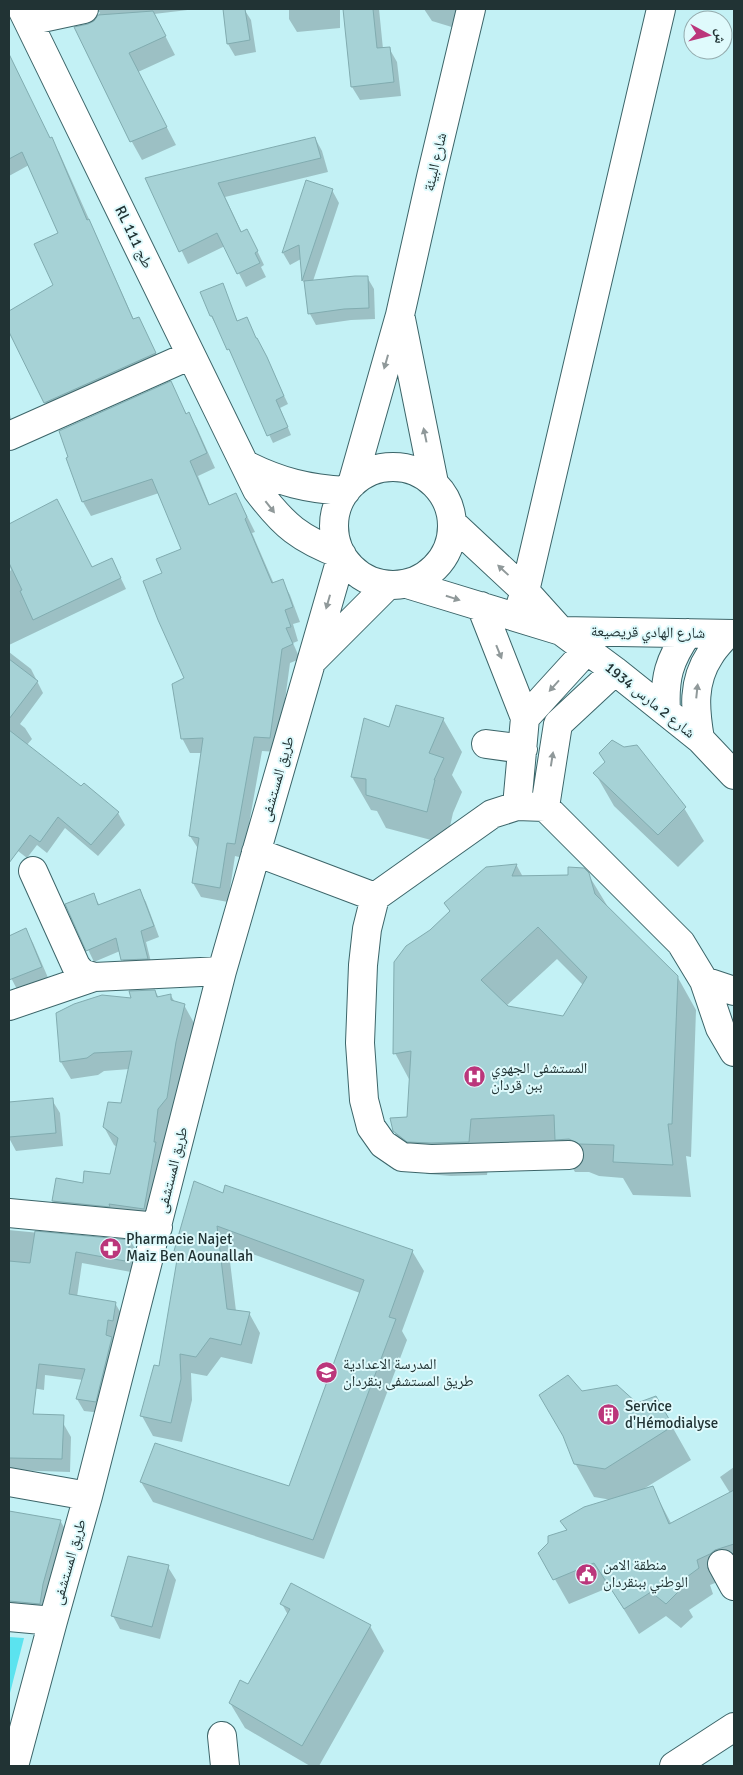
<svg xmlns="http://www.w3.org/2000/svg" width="743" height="1775" viewBox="0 0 743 1775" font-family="Signika,'Noto Naskh Arabic',sans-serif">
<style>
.green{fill:#5be3ef}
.shadow{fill:#0003;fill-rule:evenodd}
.building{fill:#a6d2d6;stroke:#81acb0;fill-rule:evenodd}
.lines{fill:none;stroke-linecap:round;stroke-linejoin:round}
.minor-casing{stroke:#3c6569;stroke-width:30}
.major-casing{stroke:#3c6569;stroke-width:30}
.minor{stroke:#fff;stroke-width:28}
.major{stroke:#fff;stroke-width:28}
.oneway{fill:#90999a}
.labels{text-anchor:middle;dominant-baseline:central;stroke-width:4;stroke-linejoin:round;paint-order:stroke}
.street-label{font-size:15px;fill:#213334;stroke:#dffafc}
.poi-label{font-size:15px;fill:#213334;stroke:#dffafc;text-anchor:start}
</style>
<rect width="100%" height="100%" fill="#c3f1f5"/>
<!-- green -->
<path class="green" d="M9,1637L24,1638L9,1697Z"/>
<!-- shadow -->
<path class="shadow" d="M49,9H196L154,14L175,55L138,72L176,145L142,160L132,142L76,28L88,25L96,21L100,12Z
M224,9H244L251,20L256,52L235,56L228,44Z
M289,9H340V28L297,32L289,19Z
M345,9H379L383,49L389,48L397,62L401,96L360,100L352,87Z
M424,9H461L455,28L432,21Z
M9,55L50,140L59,152L134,320L138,318L163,367L53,416L9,330V312L54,285L59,234L29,165L9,176Z
M315,138L322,151L328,172L225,197L242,233L254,244L264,265L261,267L266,277L246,287L225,246L188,264L147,179Z
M307,182L332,190L339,203L313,281L367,277L374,289L375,319L351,320L316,325L310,314L306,286L303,281L301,259L290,265L283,253Z
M222,285L238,322L256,339L261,347L288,404L280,408L291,435L273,443L233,357L211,316Z
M170,383L187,415L189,414L197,428L215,468L198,476L210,506L236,494L255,532L252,533L274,584L282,580L290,595L300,622L293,624L298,641L293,643L300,659L290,663L278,752L262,751L243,858L235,856L228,902L201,897L193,883L199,850L190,836L202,753H190L182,738L185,679L163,574L183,550L159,493L91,516L83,502Z
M9,410L14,432L9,435Z
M56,501L92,568L117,570L126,589L9,645V572L11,570L9,564V525Z
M9,652L31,669L43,693L20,724L25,728L32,739L26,746L81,788L118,813L125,825L98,856L65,828L47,853L37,845L27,858L9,844V815L12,810L9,807Z
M365,719L390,728L443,719L462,752L452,775L462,792L453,813L446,844L386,828L377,811L371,810L352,777Z
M595,773L684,808L704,841L678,867L614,806Z
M517,866L523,877L588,874L608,907L677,976L696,1010L691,1157L686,1156L691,1197L633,1195L623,1178L599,1176L589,1172H575L561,1148L490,1152L487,1175L451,1176L427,1174L414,1164L394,1131L408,1118L410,1081L395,1053L431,931L451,912L486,868ZM557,959L583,985L564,1017L505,1007Z
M139,890L146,902L159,937L146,942L153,970L129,971L123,960L120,951L94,962L67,905L93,894L100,906Z
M26,930L33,943L49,980L19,993L9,974V937Z
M155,991L159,998L171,996L175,1002L184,1005L194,1023L154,1226L63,1219L53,1201L84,1184L111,1176L117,1147L114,1145L104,1127L122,1104L130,1069L104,1071L98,1075L71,1079L61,1062L57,1014L133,999Z
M52,1100L60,1113L63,1146L16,1151L9,1138V1103Z
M224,1195L412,1251L424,1271L402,1331L407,1340L324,1559L153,1502L141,1482L290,1488L360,1293L228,1245L236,1311L249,1313L260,1333L252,1364L221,1357L207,1376L191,1373L192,1400L182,1442L153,1436L142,1416L160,1367L178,1257L175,1251Z
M9,1230L131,1242L138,1253L131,1272L82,1263L77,1297L115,1303L122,1315L119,1332H115L102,1413L84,1411L77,1399L83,1380L45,1375L44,1390L9,1384Z
M581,1392L636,1404L656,1398L691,1460L645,1488L652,1487L672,1525L730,1493L720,1477L734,1467V1565L725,1579L710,1585L713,1594L689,1610L693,1617L681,1628L666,1616L639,1634L610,1587L569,1604L540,1553L567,1531L562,1522L612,1500L594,1497L575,1463Z
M63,1423L71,1437L70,1472L9,1470V1429Z
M9,1512L61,1522L69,1536L48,1614L9,1611Z
M168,1567L176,1580L160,1639L120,1629L113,1616Z
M282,1604L370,1626L384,1651L319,1766H310L245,1728L230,1703L248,1685L288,1615Z"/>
<!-- building -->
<path class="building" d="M223,9H245L250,40L227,44Z
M343,9H373L377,48L390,47L394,82L351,87Z
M153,11L166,36L129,53L167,127L130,142L74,27L88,24L94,21L98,15Z
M9,54L50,138L52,137L87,220L89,219L133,319L139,317L156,353L44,403L9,332V311L53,285L34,244L58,233L22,152L9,159Z
M315,137L321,158L218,183L241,232L247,229L258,251L255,253L260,263L237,274L217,233L179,252L145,178Z
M306,180L333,189L302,281L299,245L282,253Z
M355,276H368L369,308L344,309L308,314L304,281Z
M223,283L237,321L247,317L256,338H257L267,357L284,396L276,400L288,427L267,436L229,349L227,350L212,316H210L200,292Z
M171,381L186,414L189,412L207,453L190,461L209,505L236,493L247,517L245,519L272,583L283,579L293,607L285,610L291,627L286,628L293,644L282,649L270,738L254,737L235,844L227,843L220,888L192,883L199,838L189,836L203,738L181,739L172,684L184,678L158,620L143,581L162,573L156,559L181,549L152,479L82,502L66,458L68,457L59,431Z
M57,499L92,567L112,558L121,578L33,620L20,591L22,590L9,563V524Z
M9,659L38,681L9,719Z
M396,705L444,718L429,753L444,758L434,780H435L427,812L366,795V779L351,777L364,718L389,727Z
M9,730L81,786L84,783L119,812L91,845L58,817L40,842L30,835L9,863Z
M612,740L624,747L637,745L686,807L658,835L593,773L605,762L599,753Z
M517,864L512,876L568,875V867L584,868L589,873L595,894L678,976L672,1124H668L673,1165L613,1162L614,1145L579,1144L569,1139L555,1140L554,1115L471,1119L469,1142L431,1143L407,1142L393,1131L390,1118L407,1117L411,1051L393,1054L394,962L406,946L430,930L450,911L444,903L486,867ZM538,927L587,977L563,1016L508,1006L481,980Z
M140,889L154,926L141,931L148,959L121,960L116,938L86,951L65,904L94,893L98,905Z
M26,928L42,967L9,980V936Z
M155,990L157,997L171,994V1000L185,1004L176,1042L167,1098L158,1109L154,1142H156L144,1209L109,1204L110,1207L52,1201L56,1178L83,1183L84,1171L110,1174L118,1138L103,1127L108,1102L121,1103L132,1051L94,1053L87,1058L60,1062L56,1013L74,1004L102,995L131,998L129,991Z
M53,1098L56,1133L9,1137V1102Z
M194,1181L223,1193L225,1185L413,1250L389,1317L396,1319L313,1540L140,1482L155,1443L289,1486L364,1280L217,1226L227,1309L250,1312L241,1345L210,1338L196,1357L180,1354L181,1379L171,1423L140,1416L154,1365L159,1366L178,1254L174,1251Z
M35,1231L131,1240L125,1261L76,1252L69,1294L116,1302L113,1321L108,1320L106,1335L112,1337L96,1402L76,1399L85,1369L39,1364L33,1414L64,1415L62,1459L9,1458V1261L30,1263Z
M568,1375L582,1391L617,1385L637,1403L656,1396L673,1426L605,1469L574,1464L563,1436L539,1395Z
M653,1486L669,1524L734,1490V1544L715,1550L710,1554L697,1560L699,1568L676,1585L679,1591L666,1604L651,1592L624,1609L594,1563L553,1580L538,1553L548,1543V1536L567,1530L560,1521L584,1507Z
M9,1511L61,1520L43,1584L40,1604L9,1601Z
M128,1556L169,1565L152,1627L111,1616Z
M291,1583L371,1625L302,1746L229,1703L240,1680L248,1684L290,1609L280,1604Z"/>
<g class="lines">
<defs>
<path id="minor" d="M28,21L84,9
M401,319L434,483
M9,436L191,355
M246,465C280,482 308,489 346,491
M334 526a59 59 0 1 1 118 0a59 59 0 1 1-118 0Z
M352,484L400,315L431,177L471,9
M452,523L525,591L561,631L615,671L700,739L734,775
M407,584L561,631L734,634
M481,606L525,718
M517,616L525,591L661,9
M312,661L388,585
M666,711C664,678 669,660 688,633
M700,739C695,710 692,682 710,655C714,648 721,641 727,634
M486,744L523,749
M517,806L525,718L587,650
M545,807L558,724L615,671
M256,852L375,897L492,814L517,806L545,807L681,943L704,981L720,1028L734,1052
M33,871L76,966L82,973L94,977L222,971
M375,897L367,929L363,965L360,1043L364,1100L371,1127L383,1144L402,1157L431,1159L569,1155
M704,981L734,991
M9,1006L94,977
M9,1213L158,1227
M9,1482L88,1496
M722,1564L734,1586
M9,1617L53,1621
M222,1736L225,1766
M14,1766L53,1621L88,1496L222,971L342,555C300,539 284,526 257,490L22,9"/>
<path id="major" d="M674,1766L734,1727"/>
</defs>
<!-- minor casing -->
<use href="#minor" class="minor-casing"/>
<!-- major casing -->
<use href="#major" class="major-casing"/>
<!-- minor -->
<use href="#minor" class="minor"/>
<!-- major -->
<use href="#major" class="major"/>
</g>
<!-- one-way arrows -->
<defs><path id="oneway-solid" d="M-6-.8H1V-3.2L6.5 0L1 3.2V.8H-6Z" transform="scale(1.25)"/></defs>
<g class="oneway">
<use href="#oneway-solid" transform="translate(386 362) rotate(106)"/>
<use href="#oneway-solid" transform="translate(425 435) rotate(-102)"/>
<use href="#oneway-solid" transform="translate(270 507) rotate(52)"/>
<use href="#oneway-solid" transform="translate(503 570) rotate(-137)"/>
<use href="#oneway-solid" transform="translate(453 598) rotate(17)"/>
<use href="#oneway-solid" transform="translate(328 602) rotate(106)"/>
<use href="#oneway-solid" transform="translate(499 652) rotate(68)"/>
<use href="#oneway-solid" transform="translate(554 686) rotate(132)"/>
<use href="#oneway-solid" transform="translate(697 691) rotate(-84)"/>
<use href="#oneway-solid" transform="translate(552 759) rotate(-81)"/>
</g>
<!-- icons -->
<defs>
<symbol id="hospital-disc" viewBox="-11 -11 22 22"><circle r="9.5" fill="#bb367b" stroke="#dffafc"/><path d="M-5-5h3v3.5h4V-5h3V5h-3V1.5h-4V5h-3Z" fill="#fff"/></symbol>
<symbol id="pharmacy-disc" viewBox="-11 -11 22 22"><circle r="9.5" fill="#bb367b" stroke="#dffafc"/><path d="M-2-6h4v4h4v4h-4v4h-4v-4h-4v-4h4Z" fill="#fff"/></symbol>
<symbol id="school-disc" viewBox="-11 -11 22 22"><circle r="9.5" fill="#bb367b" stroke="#dffafc"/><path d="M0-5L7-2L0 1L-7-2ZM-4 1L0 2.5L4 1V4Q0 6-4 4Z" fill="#fff"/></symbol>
<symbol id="building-disc" viewBox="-11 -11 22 22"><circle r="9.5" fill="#bb367b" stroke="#dffafc"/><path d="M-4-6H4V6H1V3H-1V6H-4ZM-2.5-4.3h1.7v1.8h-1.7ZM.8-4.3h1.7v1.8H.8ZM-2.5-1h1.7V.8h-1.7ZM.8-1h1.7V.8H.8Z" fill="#fff"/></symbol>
<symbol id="civic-disc" viewBox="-11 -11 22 22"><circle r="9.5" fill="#bb367b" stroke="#dffafc"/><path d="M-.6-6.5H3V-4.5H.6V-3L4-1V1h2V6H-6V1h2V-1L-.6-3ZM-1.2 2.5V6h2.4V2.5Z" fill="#fff"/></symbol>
</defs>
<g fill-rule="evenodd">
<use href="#hospital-disc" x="462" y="1064" width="25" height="25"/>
<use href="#pharmacy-disc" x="98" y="1236" width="25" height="25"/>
<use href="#school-disc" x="314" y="1360" width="25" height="25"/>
<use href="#building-disc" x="596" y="1402" width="25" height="25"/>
<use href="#civic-disc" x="574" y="1562" width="25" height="25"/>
</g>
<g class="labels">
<!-- street labels -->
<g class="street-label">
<text transform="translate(435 162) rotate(-77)">شارع البيئة</text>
<text transform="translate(134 237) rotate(64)">RL طج 111</text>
<text transform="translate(648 632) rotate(1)">شارع الهادي قريصيعة</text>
<text transform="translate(650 700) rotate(39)">شارع 2 مارس 1934</text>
<text transform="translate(277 779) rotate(-74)">طريق المستشفى</text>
<text transform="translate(172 1170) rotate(-76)">طريق المستشفى</text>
<text transform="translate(69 1562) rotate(-74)">طريق المستشفى</text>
</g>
<!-- poi labels -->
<g class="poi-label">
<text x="491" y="1068">المستشفى الجهوي<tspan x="491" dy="17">ببن قردان</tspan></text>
<text x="126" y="1239">Pharmacie Najet<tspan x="126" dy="17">Maiz Ben Aounallah</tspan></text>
<text x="343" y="1364">المدرسة الاعدادية<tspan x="343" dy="17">طريق المستشفى بنقردان</tspan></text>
<text x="625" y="1406">Service<tspan x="625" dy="17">d'Hémodialyse</tspan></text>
<text x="603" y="1565">منطقة الامن<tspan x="603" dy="17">الوطني ببنقردان</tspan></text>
</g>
</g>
<!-- border -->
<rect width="743" height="1775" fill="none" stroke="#213334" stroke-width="20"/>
<!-- north arrow -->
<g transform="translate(708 35) rotate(97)"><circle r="24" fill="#dffafc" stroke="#93aaac"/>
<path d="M0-4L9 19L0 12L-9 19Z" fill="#bb367b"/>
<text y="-8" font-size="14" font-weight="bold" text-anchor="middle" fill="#213334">ش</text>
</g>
</svg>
